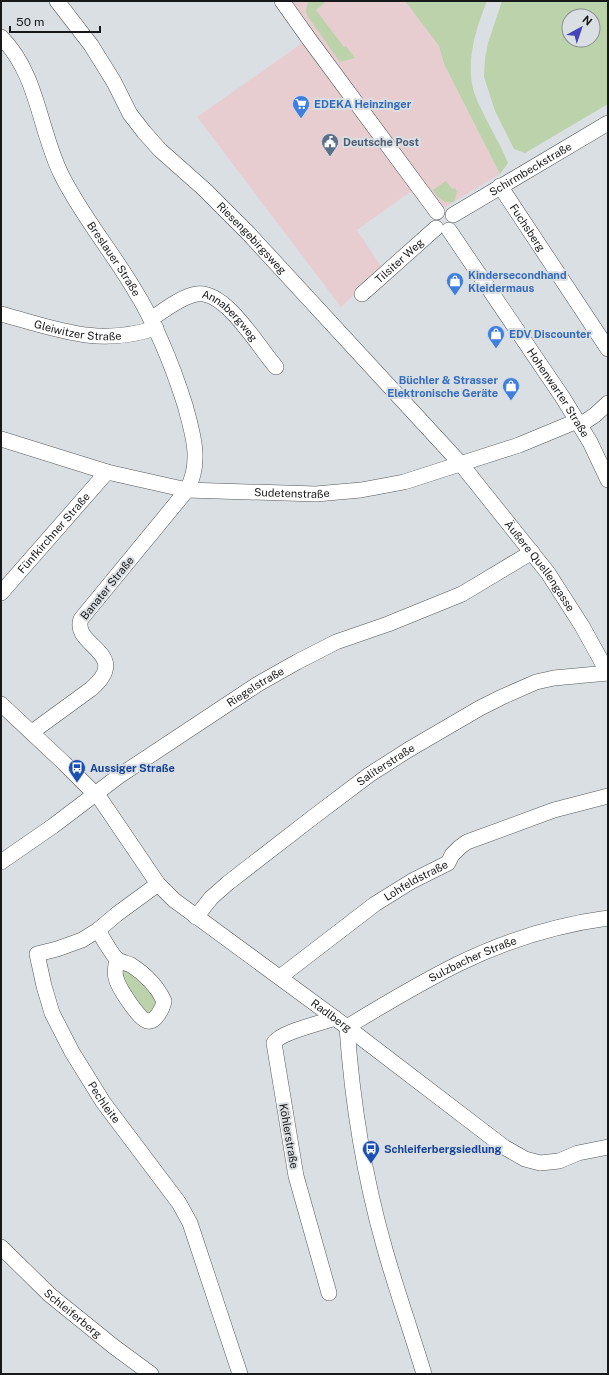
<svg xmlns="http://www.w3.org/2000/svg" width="609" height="1375" viewBox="0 0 609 1375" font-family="'Public Sans',sans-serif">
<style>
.commercial{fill:#e8cdd0}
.green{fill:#bbd2ab;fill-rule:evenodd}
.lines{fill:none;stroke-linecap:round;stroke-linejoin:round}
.minor-casing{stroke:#54585c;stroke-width:16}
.minor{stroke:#fff;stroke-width:15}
.labels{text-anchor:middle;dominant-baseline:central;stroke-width:4;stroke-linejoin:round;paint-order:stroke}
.shop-label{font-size:11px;font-weight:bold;fill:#366cbe;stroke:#dadfe3;text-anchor:start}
.service-label{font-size:11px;font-weight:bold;fill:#4e5e75;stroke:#dadfe3;text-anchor:start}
.street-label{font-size:11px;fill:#17181a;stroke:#dadfe3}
.transit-label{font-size:11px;font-weight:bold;fill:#164399;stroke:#dadfe3;text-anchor:start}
</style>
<rect width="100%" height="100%" fill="#dadfe3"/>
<!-- commercial -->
<path class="commercial" d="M290,1H405L439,46L444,64L500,174L437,212L417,187L357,230L382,268L341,307L197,117L308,39Z"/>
<!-- green -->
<path class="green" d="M309,1H327L316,10L344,47L346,46L355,58L340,62L308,17C305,11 306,7 309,1Z
M405,1H487C475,31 463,68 477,100C486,121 499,141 508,163L500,174L444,64L439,46Z
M502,1H608V104L525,153L514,149L495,111L484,77L485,58L488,43ZM569,16H593V40H569Z
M446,181L452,189L455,188L457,192L454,202C443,203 439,199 433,190Z
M117,959L159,991L151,1021L116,969Z"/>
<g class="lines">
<defs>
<g id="minor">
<path id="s1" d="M57,1L91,45L114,82L130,114L144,132L160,150L204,189L248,233L461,464L548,573L582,626L608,673"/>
<path d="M282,1L309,39L437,212"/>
<path id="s2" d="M1,37C38,74 39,129 61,174C81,215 111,250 134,289C157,326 172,364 185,405C193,434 202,462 187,490L81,619C71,646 133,653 91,689L32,732"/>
<path id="s3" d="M500,186L608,349"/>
<path id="s4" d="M453,215L608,123"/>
<path id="s5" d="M449,230L563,398L590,442L608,480"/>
<path id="s6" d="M362,294L436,228"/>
<path id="s7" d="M1,314C57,329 97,347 156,328"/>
<path id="s8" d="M151,319C163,311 182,296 197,294C226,290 259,348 276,367"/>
<path d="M580,425L595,415L608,403"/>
<path id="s9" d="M1,439L107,472L187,490L316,494L361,490L404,482L519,445L577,421"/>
<path id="s10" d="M1,593L107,472"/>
<path id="s11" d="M1,704L64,763L101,800L158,884L174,900L347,1027L504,1147L525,1159L540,1163L559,1161L578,1153L608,1147"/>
<path id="s12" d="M1,862L53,826L119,776L258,684L297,662L336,642L388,624L462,594L532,552"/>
<path id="s13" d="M158,884L117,914L98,930L82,940L57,949L37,954L44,986L52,1013L72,1052L103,1102L179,1203L190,1223L240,1374"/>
<path id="s14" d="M196,917L211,898L228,883L312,818L369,775L408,750L480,708L502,697L536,682L554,678L608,673"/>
<path d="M98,930C102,937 112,955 117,959C120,962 127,963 131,965C145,974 157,986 164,1001C163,1007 156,1023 147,1021C138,1018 118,987 116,978C114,972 116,965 117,959"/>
<path id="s15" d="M280,977L375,904L412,881L448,863L452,855L460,847L467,842L554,810L608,796"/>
<path d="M347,1027C352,1100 364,1175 384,1246C396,1289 411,1331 424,1374"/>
<path id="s16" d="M347,1027C383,1005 420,983 458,964C505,941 556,925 608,918"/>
<path id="s17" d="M1,1247L50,1295L113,1346L151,1374"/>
<path d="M329,1293L296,1176L274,1043C280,1032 322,1023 335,1018"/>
</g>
</defs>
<!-- minor casing -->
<use href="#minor" class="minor-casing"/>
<!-- minor -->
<use href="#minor" class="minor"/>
</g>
<!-- icons -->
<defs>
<symbol id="supermarket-pin" viewBox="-11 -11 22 30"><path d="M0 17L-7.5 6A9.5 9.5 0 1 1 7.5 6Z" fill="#3f7fe0" stroke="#dadfe3"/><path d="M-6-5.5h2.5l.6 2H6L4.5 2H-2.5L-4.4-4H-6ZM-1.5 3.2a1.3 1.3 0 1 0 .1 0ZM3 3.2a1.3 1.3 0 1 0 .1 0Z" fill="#fff"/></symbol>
<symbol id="civic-pin" viewBox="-11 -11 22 30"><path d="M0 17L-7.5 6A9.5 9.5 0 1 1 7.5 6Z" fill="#5c6f8a" stroke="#dadfe3"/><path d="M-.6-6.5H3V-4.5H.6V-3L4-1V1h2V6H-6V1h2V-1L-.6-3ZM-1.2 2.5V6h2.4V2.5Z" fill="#fff"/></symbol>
<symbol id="shop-pin" viewBox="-11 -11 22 30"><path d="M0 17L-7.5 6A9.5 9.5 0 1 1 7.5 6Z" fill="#3f7fe0" stroke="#dadfe3"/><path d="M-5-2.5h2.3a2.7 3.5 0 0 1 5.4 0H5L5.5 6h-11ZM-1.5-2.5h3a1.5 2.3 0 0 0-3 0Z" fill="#fff"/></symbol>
<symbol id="bus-pin" viewBox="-11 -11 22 30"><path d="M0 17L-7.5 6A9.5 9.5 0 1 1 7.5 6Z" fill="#1a4fb4" stroke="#dadfe3"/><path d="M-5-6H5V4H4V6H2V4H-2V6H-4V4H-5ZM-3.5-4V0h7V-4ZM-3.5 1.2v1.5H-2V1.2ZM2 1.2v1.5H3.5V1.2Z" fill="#fff"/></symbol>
</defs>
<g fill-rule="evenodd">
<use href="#supermarket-pin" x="291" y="94" width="20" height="27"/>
<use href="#civic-pin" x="320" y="132" width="20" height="27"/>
<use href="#shop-pin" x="445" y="271" width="20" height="27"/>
<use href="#shop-pin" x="486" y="324" width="20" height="27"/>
<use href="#shop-pin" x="501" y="376" width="20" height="27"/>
<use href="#bus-pin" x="67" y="758" width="20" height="27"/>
<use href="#bus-pin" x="361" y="1139" width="20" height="27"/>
</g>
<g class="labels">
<!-- shop labels -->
<g class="shop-label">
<text x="314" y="104">EDEKA Heinzinger</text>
<text x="468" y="275">Kindersecondhand<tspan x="468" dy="13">Kleidermaus</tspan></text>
<text x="509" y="334">EDV Discounter</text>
<text x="498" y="380" text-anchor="end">Büchler &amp; Strasser<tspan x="498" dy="13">Elektronische Geräte</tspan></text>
</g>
<!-- service labels -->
<g class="service-label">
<text x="343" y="142">Deutsche Post</text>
</g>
<!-- street labels -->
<g class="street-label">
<text stroke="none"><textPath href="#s4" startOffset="90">Schirmbeckstraße</textPath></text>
<text stroke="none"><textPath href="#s3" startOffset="50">Fuchsberg</textPath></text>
<text stroke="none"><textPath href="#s1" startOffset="309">Riesengebirgsweg</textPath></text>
<text stroke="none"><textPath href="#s2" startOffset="251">Breslauer Straße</textPath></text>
<text stroke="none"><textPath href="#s6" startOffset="50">Tilsiter Weg</textPath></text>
<text stroke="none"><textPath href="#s8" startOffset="94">Annabergweg</textPath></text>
<text stroke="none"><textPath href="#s7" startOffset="79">Gleiwitzer Straße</textPath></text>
<text stroke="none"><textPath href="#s5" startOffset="196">Hohenwarter Straße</textPath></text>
<text stroke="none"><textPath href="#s9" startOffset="298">Sudetenstraße</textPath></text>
<text stroke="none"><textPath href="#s10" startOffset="80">Fünfkirchner Straße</textPath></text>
<text stroke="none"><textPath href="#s1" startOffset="746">Äußere Quellengasse</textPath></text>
<text transform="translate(107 588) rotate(-51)">Banater Straße</text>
<text stroke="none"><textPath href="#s12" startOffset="309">Riegelstraße</textPath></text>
<text stroke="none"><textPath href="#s14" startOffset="244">Saliterstraße</textPath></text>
<text stroke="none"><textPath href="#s15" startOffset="167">Lohfeldstraße</textPath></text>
<text stroke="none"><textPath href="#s16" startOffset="143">Sulzbacher Straße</textPath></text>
<text stroke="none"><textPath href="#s11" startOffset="458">Radlberg</textPath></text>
<text stroke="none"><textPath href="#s13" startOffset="306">Pechleite</textPath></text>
<text transform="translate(289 1136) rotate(80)">Köhlerstraße</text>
<text stroke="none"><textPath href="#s17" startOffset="98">Schleiferberg</textPath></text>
</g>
<!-- transit labels -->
<g class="transit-label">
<text x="90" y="768">Aussiger Straße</text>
<text x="384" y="1149">Schleiferbergsiedlung</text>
</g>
</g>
<!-- border -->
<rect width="609" height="1375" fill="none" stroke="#17181a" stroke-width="4"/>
<!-- north arrow -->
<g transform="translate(581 28) rotate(40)"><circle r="19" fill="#dadfe3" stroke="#8c8f93"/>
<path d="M0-3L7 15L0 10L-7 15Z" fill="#4544ba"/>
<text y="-6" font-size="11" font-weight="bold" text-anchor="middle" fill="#17181a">N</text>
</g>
<!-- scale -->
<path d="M10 26v6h90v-6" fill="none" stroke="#17181a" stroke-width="2"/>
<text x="16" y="26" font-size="12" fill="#17181a" stroke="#dadfe3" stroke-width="3" paint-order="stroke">50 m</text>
</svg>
